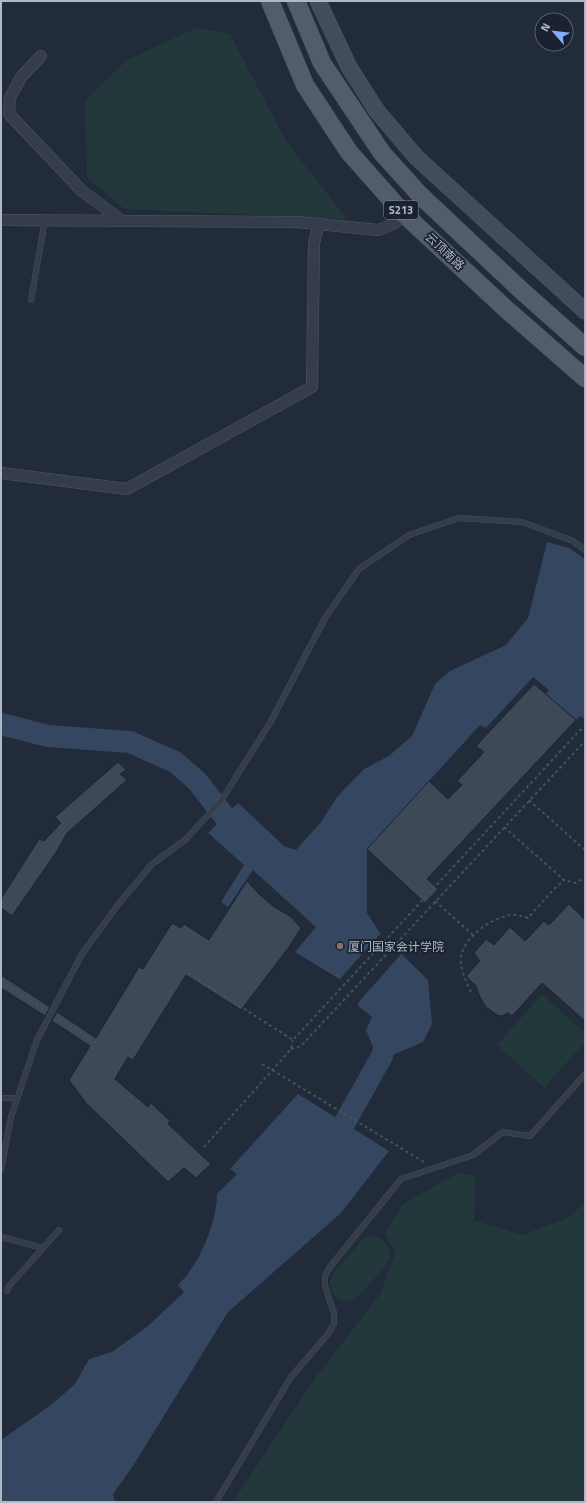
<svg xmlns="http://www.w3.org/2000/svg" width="586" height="1503" viewBox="0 0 586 1503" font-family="'Titillium Web','Noto Sans SC',sans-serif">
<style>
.green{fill:#23383b}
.water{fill:#354661}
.pier{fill:#212b3a}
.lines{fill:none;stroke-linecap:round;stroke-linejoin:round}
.river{stroke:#354661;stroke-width:22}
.building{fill:#3d4959;stroke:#1c2431}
.lane-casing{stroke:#505865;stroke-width:6}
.street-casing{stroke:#505865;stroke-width:12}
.secondary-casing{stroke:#505865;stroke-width:17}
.primary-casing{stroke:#3e4653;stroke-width:19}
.path{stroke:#415558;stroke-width:2;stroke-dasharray:3 3;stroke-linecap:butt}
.lane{stroke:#353d4a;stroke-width:5.5}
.street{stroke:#353d4a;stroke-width:11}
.secondary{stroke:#434c5d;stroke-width:16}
.primary{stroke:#535c6a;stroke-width:18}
.education-dot{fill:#8d6e63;stroke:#1a222f;stroke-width:1.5}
.labels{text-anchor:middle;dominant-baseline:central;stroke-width:3.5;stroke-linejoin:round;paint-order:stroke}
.shield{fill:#1a222f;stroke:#838b99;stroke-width:1}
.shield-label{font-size:11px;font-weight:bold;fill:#b0b8c6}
.street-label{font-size:12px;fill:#b0b8c6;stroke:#1a222f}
.poi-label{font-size:12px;fill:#b0b8c6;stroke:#1a222f;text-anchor:start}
</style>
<rect width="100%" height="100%" fill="#212b3a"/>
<!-- green -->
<path class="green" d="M196,28L230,34L286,141L347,219L124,209L87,177L85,100L127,60Z
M542,994L585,1033V1042L544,1088L497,1045Z
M458,1173L475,1175L474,1220L522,1235L567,1218L585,1203V1502H233L316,1377L381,1293L395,1253L385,1233L403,1204Z
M372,1236C384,1238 395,1249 388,1262C384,1268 378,1274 374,1279C367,1288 360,1295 351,1301L340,1300L332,1293L330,1281L334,1272L364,1238Z"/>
<!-- water -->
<path class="water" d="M547,542L569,548L585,559V720L580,716L576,720L546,694L549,690L533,677L486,728L480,725L367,849V913L380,933L428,980L432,1024L423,1042L395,1054L375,1052L366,1030L372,1017L357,1005L364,994L295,952L316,927L253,870L228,907L221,902L244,865L208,833L238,803L284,846L296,850L321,822L337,797L364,769L389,756L412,736L435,684L450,671L506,645L528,618Z
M298,1094L389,1151L341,1213L228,1312L133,1466L113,1494L115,1502H1V1440L51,1405L75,1384L89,1359L112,1352L148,1326L184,1292L178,1285C182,1280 187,1276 190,1271C204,1251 217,1218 217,1194L237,1174L230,1169Z"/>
<!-- pier -->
<path class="pier" d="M382,932L403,952L356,1005L361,995L338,981Z"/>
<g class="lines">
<!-- river -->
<path class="river" d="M1,724L48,736L130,742L175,762L197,781L225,817L245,839
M330,1149L382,1056L392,1025"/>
</g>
<!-- building -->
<path class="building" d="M534,684L576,720L427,879L438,889L425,903L367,849L429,781L448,799L462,785L457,781L484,752L476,746Z
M118,762L126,770L120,774L127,780L67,833L57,851L12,916L1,908V899L39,839L44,841L61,823L55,817Z
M247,881L260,895L273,906L291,917L301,928L289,947L241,1010L186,975L133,1060L128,1057L115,1079L148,1107L151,1103L170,1121L168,1124L211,1164L196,1178L184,1168L168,1182L86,1103L69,1080L90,1046L52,1021L57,1012L96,1038L139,967L143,969L172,923L181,928L184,924L209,940Z
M569,904L585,920V1021L542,983L512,1016L508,1013L502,1016L497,1015L486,1007L480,997L476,986L466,976L480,961L474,953L486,939L494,945L510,927L525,941L544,921L549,925Z
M1,975L50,1007L45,1016L1,988Z"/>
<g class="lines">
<defs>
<path id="lane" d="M31,300L45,220
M1,1098H17
M1,1170L11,1117L37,1040L82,954L117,906L152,864L185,840L221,801L270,723L325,618L359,569L409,535L459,518L522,522L573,541L585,550
M1,1237L43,1248
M7,1291L9,1286L59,1230
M216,1502L291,1377L328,1334L334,1324V1313L325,1286V1276L330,1267L401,1179L473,1155L503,1132L530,1136L585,1074"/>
<path id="street" d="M41,56L21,77L10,98L9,114L82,191L121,220
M1,220L297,222L378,230L394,224L403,213
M1,473L127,489L312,387L314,243L319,224"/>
<path id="secondary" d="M318,1L349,67L377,111L416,157L585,311"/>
<path id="primary" d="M270,1L305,85L349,152L403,213L506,309L585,378
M296,1L322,63L382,153L420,195L522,291L585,347"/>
</defs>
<!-- lane casing -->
<use href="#lane" class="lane-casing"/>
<!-- street casing -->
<use href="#street" class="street-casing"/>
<!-- secondary casing -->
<use href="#secondary" class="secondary-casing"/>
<!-- primary casing -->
<use href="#primary" class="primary-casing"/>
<!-- path -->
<path class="path" d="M529,800L585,850
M504,827L564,880L575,883L585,878
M435,901L473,935
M183,970L293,1040L580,730H585
M1,981L44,1009
M471,992C466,981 458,965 462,953C468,934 491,919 510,915C516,914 522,916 528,918L554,889L564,880
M59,1019L98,1044
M291,1049L301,1046L585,741
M262,1064L424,1162
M204,1147L291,1049L293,1040"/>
<!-- lane -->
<use href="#lane" class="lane"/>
<!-- street -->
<use href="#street" class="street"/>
<!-- secondary -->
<use href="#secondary" class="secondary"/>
<!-- primary -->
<use href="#primary" class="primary"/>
</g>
<!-- markers -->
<circle class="education-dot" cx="340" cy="946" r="4"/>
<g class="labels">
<!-- shield labels -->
<rect class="shield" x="384" y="201" width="34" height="18" rx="3"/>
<g class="shield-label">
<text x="401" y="210">S213</text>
</g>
<!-- street labels -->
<g class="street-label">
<text transform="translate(445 251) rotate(43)">云顶南路</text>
</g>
<!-- poi labels -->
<g class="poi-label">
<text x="348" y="946">厦门国家会计学院</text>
</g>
</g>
<!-- border -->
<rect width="586" height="1503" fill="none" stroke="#b0b8c6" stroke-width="4"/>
<!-- north arrow -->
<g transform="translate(554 32) rotate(298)"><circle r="19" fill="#1a222f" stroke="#565e6b"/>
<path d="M0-3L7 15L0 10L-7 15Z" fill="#82adf9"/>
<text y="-6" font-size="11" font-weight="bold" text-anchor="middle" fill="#b0b8c6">N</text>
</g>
</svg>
